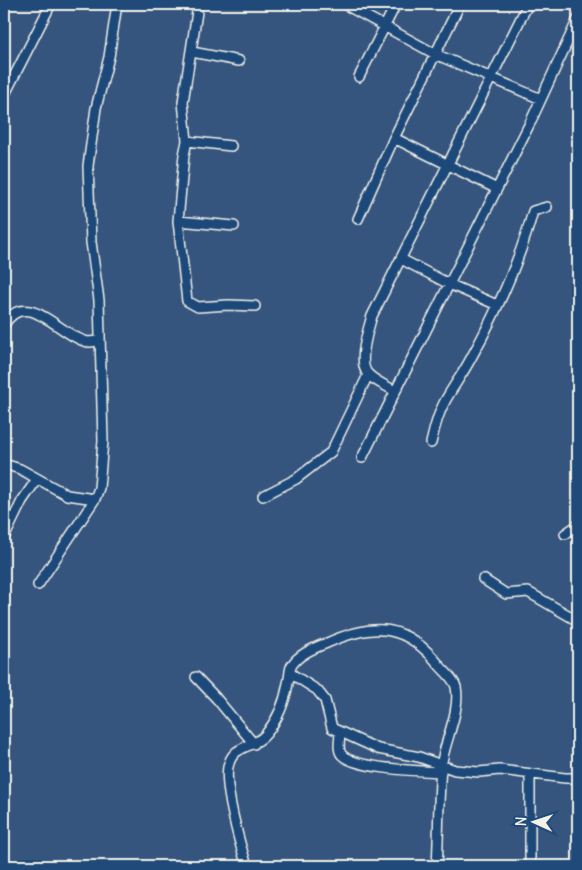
<svg xmlns="http://www.w3.org/2000/svg" width="582" height="870" viewBox="0 0 582 870" font-family="Delius,sans-serif">
<style>
.lines{fill:none;stroke-linecap:round;stroke-linejoin:round}
.minor-casing{stroke:#f4f1e8;stroke-width:12}
.minor{stroke:#1f4a7a;stroke-width:9}
</style>
<rect width="100%" height="100%" fill="#35557f"/>
<filter id="ink" filterUnits="userSpaceOnUse"><feTurbulence type="fractalNoise" baseFrequency=".02" numOctaves="2"/><feDisplacementMap in="SourceGraphic" scale="10" xChannelSelector="R" yChannelSelector="G"/><feConvolveMatrix kernelMatrix="1 2 1 2 8 2 1 2 1" color-interpolation-filters="sRGB"/></filter>
<g filter="url(#ink)">
<g class="lines">
<defs>
<path id="minor" d="M196,4L197,12L183,102L187,141L184,155L178,221L187,301L198,307L228,305L255,306
M344,4L435,54L541,99
M192,52L239,61
M359,77L396,4
M4,96L51,4
M394,138L497,189
M187,141L231,146
M358,219L394,138L460,4
M178,221L234,226
M401,259L449,284L497,305
M4,325C26,286 61,337 88,342C91,342 96,341 99,341
M395,391C387,386 374,381 368,374C357,363 368,330 372,316L528,4
M431,443C434,430 437,416 444,403C452,388 462,375 470,360C496,313 519,263 533,211L547,207
M362,458L530,123L578,19
M4,464L20,469L67,495L95,499
M263,496L296,479L331,452L368,375
M565,534L578,525
M4,538L22,501L37,479
M483,579L506,594L528,592L578,621
M38,585L95,499L99,488L103,441L99,300L91,242L88,166L96,108L109,57L117,4
M290,673L317,690L325,700L332,728L378,749L419,757L455,770L479,772L500,770L565,778H578
M196,677L216,698L254,744
M340,732C340,739 337,750 342,755C356,769 420,771 441,772
M530,774V866
M247,866C240,845 224,788 228,767C233,743 253,750 266,734C278,719 285,702 288,683C290,678 289,669 292,665C298,655 316,647 327,643C374,622 406,623 440,666C445,672 454,679 456,687C461,712 443,744 441,768C438,801 439,834 437,866"/>
</defs>
<!-- minor casing -->
<use href="#minor" class="minor-casing"/>
<!-- minor -->
<use href="#minor" class="minor"/>
</g>
</g>
<!-- margin -->
<rect width="582" height="870" fill="none" stroke="#1f4a7a" stroke-width="20"/>
<rect x="10" y="10" width="562" height="850" fill="none" stroke="#f4f1e8" stroke-width="2" filter="url(#ink)"/>
<!-- north arrow -->
<g transform="translate(534 822) rotate(273)" stroke="#1f4a7a" stroke-width="4" paint-order="stroke">
<path d="M0-4L9 19L0 12L-9 19Z" fill="#f4f1e8"/>
<text y="-8" font-size="14" font-weight="bold" text-anchor="middle" fill="#f4f1e8">N</text>
</g>
</svg>
